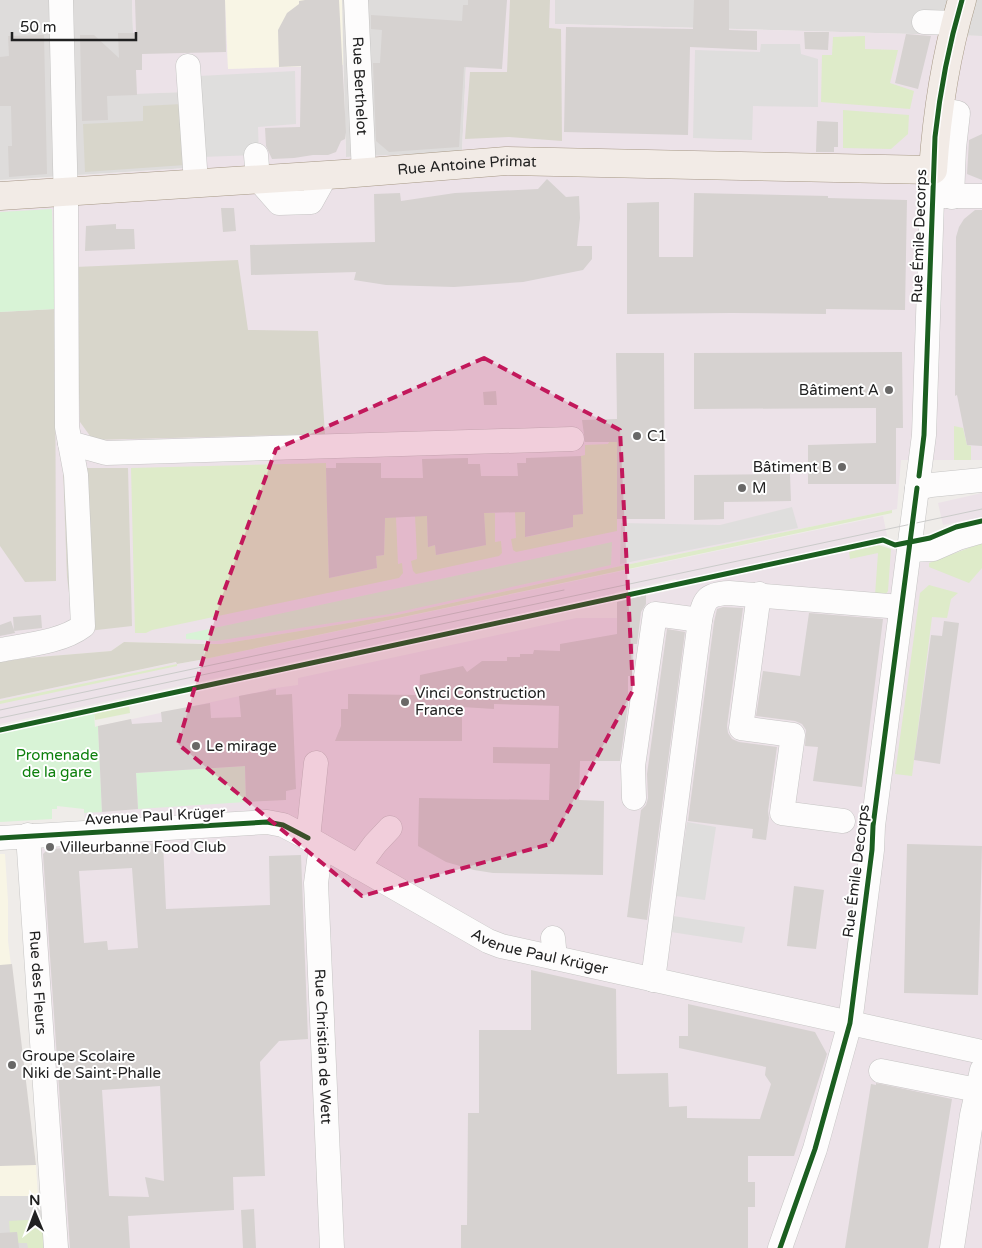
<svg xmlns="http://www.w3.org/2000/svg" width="982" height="1248" viewBox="0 0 982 1248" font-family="'Varela Round',sans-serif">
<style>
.residential{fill:#dedcdb}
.industrial{fill:#ece2e8}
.education{fill:#f8f5e5}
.construction{fill:#d8d6cb}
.grass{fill:#deebc9}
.park{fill:#d8f3d6}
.parking{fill:#dfdedd}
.building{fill:#d6d2d0;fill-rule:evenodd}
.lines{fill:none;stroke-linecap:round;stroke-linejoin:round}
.minor-casing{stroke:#c6c5c4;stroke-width:25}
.major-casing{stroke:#a69885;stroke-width:29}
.minor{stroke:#fdfcfc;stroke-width:24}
.major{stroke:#f2ebe6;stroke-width:28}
.tram{stroke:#cbcbca;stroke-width:1}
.cycleway-casing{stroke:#fff;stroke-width:8}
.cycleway{stroke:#1b5e20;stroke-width:5}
.marked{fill:#c2185b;fill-opacity:0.2;stroke:#c2185b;stroke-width:4;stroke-dasharray:10 6;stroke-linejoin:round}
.poi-dot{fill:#696867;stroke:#fff;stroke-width:2}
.labels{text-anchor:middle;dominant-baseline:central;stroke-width:4;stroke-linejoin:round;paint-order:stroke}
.street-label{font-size:15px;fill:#212121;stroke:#fff}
.poi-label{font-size:15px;fill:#212121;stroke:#fff;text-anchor:start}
.park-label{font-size:15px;fill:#0e800d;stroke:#fff}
</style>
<rect width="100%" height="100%" fill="#efece9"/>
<!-- residential -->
<path class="residential" d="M0,0H132L135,93L184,92L187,168L0,180Z
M342,0H469L462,152L346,157Z
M555,0H982V36L555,24Z
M65,1195L69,1248H0V1196Z"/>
<!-- industrial -->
<path class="industrial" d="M132,0H225L228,69L343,65L346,157L462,152L469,0H555V24L982,36V460H901L897,509L616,567L397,615L221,644L124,642L111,651L27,658L0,662V181L187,168L184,92L135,94Z
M982,493V517L943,525L938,503Z
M883,516L887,536L678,581L675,579L617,592L614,594L0,724V699L177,662L178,664L205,659Z
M982,543V1248H69L34,846L85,824L81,730L268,690V689L298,685V678L576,618H617V602L878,545L933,562Z"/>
<!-- education -->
<path class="education" d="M225,0H342L343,65L228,69Z
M0,854H5L8,901V941L36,1165L38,1196H0Z"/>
<!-- construction -->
<path class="construction" d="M510,0H550L549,28L561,29L562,141L509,137L465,139L470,72H507Z
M182,104L185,165L85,172L83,124L143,121V106Z
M238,260L248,330L318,331L325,434L93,440L80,422L75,267Z
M55,309L56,581L25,582L0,546V312Z
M63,468H128L132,626L88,631L72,616L67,577Z
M124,642L204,644L205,659L177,664L176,662L0,699V662L27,658L111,651Z"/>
<!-- grass -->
<path class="grass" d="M865,36V49L898,50L890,83L914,91L910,109L821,102L822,55H832L833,37Z
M843,110L909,115L908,134L891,149L843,148Z
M954,426L963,428L967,445L971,446V460H954Z
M609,442H617V531L516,552L513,550L511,539L516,538L515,512H525L526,537L573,527V515L583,513L581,456L585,455V445L608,444Z
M326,463L329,578L377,568L376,556L384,555L385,518L396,517L398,564L402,563L403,573L399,578L152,630L146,633H135L131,468Z
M892,510V513L205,659L204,644H221L397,615L616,567Z
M484,513H495V542L501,541L502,553L499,556L416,574L413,571L411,561L417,559L415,516H427L428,547L435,545L436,555L485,545Z
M982,543V568L969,583L929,567V563Z
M878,545L891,549L888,591L885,595H875L878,553L850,559L849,552Z
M929,585L958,593L951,599L947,618L932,617L912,776L895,774L920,593Z
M177,664V666L0,704V701Z
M129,705L130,713L95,720L94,713Z
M43,1219L45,1248H28L27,1243H18L17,1232L10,1233L9,1221Z"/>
<!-- park -->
<path class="park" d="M52,209L55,309L0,312V212Z
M612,542L611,565L390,614L216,641L186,639V634Z
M94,713L95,727L98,726L102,812L84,813V809L57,806V809H52V819L0,822V732Z
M245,766L246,802L138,809L136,773Z"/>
<!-- parking -->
<path class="parking" d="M761,44H800L801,54L818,59V107L753,106L752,140L693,138L695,50L760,52Z
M295,71L296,124L258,127L259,155L202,157L199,76Z
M792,507L798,528L620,564L621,523L720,525Z
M687,822L716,827L705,900L676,896Z
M673,916L745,927L742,943L671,932Z"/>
<!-- building -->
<path class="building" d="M135,0H225L226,52L142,54V70H136L137,95L107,96L108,120L82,121L80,35H94L119,58L118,33H136Z
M305,0H339L346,132L345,139L341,141L336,152L328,155H313L294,158L272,159L266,146L265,128L300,127L301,66L279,67L278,30L287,13L299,4V1Z
M468,0H507L502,69L464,67L459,147L389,152L376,141L373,63H380L382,30L371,29V15L462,21L463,5H468Z
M694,0H729V30L757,31V50L690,47L688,135L564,132L566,27L693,29Z
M804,32H829L828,50L805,49Z
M906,34L931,36L918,89L895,83Z
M44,35L47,174L9,177L8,146H12L11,106H0V57L9,56L8,36Z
M817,121L838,122V147H834V152H816Z
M982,134V180L967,174L969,140Z
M547,179L566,197L579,196L580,218L577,246H592V259L583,270L523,282L454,287L386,285L354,280L356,272L251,275L250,245L375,242L374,194L400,193L401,201L455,193L538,189Z
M694,193L828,196V198L907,200L905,310L826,309V314L731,313L627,314V203L659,202V257H693Z
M221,208H234L236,231L223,232Z
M975,210H982V446L967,445L957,395L955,396L956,237L959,227L964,219Z
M116,224V229H134L135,249L85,251L86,226Z
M902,352L903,428H896V484H808V445L876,443V408L694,409V353Z
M616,353H664L665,519H617V442H585L582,420L617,419Z
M496,391L497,405H484L483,392Z
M581,456L583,514L573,515V527L525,537V512L484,513L486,545L436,555L435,545L428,547L427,516L385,518L384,555L376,556L377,568L329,578L326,468H336V463H381V478H423L422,459L468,458V464H480L481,476H518L517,463H526V458Z
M790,474L791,501L724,502V519L694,520V475Z
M646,595V604L641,612L637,644H634L632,676H628V704L620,761H580L579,800L604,801L603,875L493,873L474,870L446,862L418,846L419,798L549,800L550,764L493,763V747L558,748L559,706L494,704V709L462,707V741H335L341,726V709H348V694L419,695L420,675L463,666L467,672L482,661H507V657H520V654H533L534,650L560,651V644L617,634V602Z
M723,607L743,608L727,726L728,733L732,739L739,742L777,747L768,811L769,818L766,840L752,838L753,829L688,821L714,622L717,609Z
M809,613L883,619L862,787L813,781L818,747L805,746L806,730L802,724L795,721L756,716L763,671L800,676Z
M41,615L42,628L14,631L13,617Z
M11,621L15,633L0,636V625Z
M944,621L959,623L940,764L914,760L931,635L942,636Z
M667,629L685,632L647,920L627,917L641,810L646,805L648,798L647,774Z
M276,689V695L292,694L296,789L286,791V800L246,802L245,766L136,773L138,809L102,812L98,726L131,719L132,724L162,722L161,712L210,703L211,718L241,717L239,696Z
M163,843L166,909L270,905L269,856L301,855L308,1039L279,1041L260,1062L265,1176L233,1177L234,1210L128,1216L130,1248H70L43,854L48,849ZM132,868L138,948L108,950L107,941L84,943L79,871ZM160,1086L164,1181L145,1177L149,1197L109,1196L102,1090Z
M907,844L982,846L978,995L904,993Z
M794,886L824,890L816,949L787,946Z
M12,964L36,1165L0,1166V965Z
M531,970L616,989L617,1074L668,1073L669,1107L687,1106V1118L760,1119L771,1084L765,1075L766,1067L679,1048V1036H688V1004L815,1032L827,1054L794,1156H748V1182H755V1207H748V1248H461V1225H467L468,1113H479V1030H531Z
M876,1083L952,1099L928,1248H845L871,1084L876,1085Z
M254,1209L256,1248H243L241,1210Z
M17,1232L19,1248H0V1233Z"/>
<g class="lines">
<defs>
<g id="minor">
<path d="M61,0L66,206L67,427L70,443L106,453L572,439"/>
<path id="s1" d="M356,0L364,173"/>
<path d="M924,22L955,23"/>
<path d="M188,66L196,183"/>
<path d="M939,109L958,113L954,148L952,197"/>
<path d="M256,155L258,179L279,203L311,202L326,175"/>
<path d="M936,196H982"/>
<path d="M917,488L931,485L982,480"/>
<path d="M909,550L933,549L958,538L982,531"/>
<path d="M759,594L741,728L793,735L782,813L843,821"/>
<path d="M0,650C26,645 62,642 83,626L76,475L70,443"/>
<path d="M634,798L633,766L655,614L700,620"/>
<path id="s2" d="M28,835L56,1248"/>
<path id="s3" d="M0,838L267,822L283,825L308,838L488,941L501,946L982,1052"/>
<path d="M308,838L316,763"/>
<path id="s4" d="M321,846L316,883L332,1248"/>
<path d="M358,867L375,844L390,828"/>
<path d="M553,938L555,958"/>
<path d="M653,980L700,620C704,599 707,594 729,593L901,607"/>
<path d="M881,1071L977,1090"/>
<path d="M780,1248L815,1149L850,1023L872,850L873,826L924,435L933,170"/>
<path d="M952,1248L972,1115L982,1070"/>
</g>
<g id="major">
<path id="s5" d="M0,196L343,174L506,161L933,170C937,112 946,55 962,0"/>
</g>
</defs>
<!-- minor casing -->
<use href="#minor" class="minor-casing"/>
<!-- major casing -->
<use href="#major" class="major-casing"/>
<!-- minor -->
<use href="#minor" class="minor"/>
<!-- major -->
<use href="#major" class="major"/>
<!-- tram -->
<path class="tram" d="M0,710L564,590
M0,718L982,509"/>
<defs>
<path id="cycleway" d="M919,476L924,435L935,137C940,91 949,44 962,0
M0,730L883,540L895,545L930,538L956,527L982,521
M0,838L267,822L283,825L308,838
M780,1248L815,1149L850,1023L872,850L873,826L917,488"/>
</defs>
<!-- cycleway casing -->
<use href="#cycleway" class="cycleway-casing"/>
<!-- cycleway -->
<use href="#cycleway" class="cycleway"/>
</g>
<!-- marked area -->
<path class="marked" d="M484,358L620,430L633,690L550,844L362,896L178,744L220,602L276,449Z"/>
<!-- markers -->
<g class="poi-dot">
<circle cx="889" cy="390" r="5"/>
<circle cx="637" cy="436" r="5"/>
<circle cx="842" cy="467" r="5"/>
<circle cx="742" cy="488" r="5"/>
<circle cx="405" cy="702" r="5"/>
<circle cx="196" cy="746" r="5"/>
<circle cx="50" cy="847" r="5"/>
<circle cx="12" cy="1065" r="5"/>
</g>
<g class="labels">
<!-- street labels -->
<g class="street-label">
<text stroke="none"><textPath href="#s1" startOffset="86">Rue Berthelot</textPath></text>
<text stroke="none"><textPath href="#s5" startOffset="468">Rue Antoine Primat</textPath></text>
<text transform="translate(919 236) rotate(-88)">Rue Émile Decorps</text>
<text transform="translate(155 816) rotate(-3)">Avenue Paul Krüger</text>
<text transform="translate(856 871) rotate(-83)">Rue Émile Decorps</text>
<text stroke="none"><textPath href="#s3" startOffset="572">Avenue Paul Krüger</textPath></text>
<text stroke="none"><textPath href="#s2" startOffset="148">Rue des Fleurs</textPath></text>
<text stroke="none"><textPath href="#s4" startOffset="201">Rue Christian de Wett</textPath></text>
</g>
<!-- poi labels -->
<g class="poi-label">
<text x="879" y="390" text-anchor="end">Bâtiment A</text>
<text x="647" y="436">C1</text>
<text x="832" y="467" text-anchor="end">Bâtiment B</text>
<text x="752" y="488">M</text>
<text x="415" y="693">Vinci Construction<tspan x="415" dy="17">France</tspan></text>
<text x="206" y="746">Le mirage</text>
<text x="60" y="847">Villeurbanne Food Club</text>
<text x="22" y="1056">Groupe Scolaire<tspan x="22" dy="17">Niki de Saint-Phalle</tspan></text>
</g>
<!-- park labels -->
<g class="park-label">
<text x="57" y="755">Promenade<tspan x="57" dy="17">de la gare</tspan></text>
</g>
</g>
<!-- north arrow -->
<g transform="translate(35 1213) rotate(359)" stroke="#ffffff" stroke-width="4" paint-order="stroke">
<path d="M0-4L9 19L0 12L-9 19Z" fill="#212121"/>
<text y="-8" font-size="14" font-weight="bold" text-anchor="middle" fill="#212121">N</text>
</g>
<!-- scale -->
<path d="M12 32v8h124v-8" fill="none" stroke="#212121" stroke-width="2.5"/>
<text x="20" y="32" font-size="15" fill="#212121" stroke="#ffffff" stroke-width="4" paint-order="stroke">50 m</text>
</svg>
